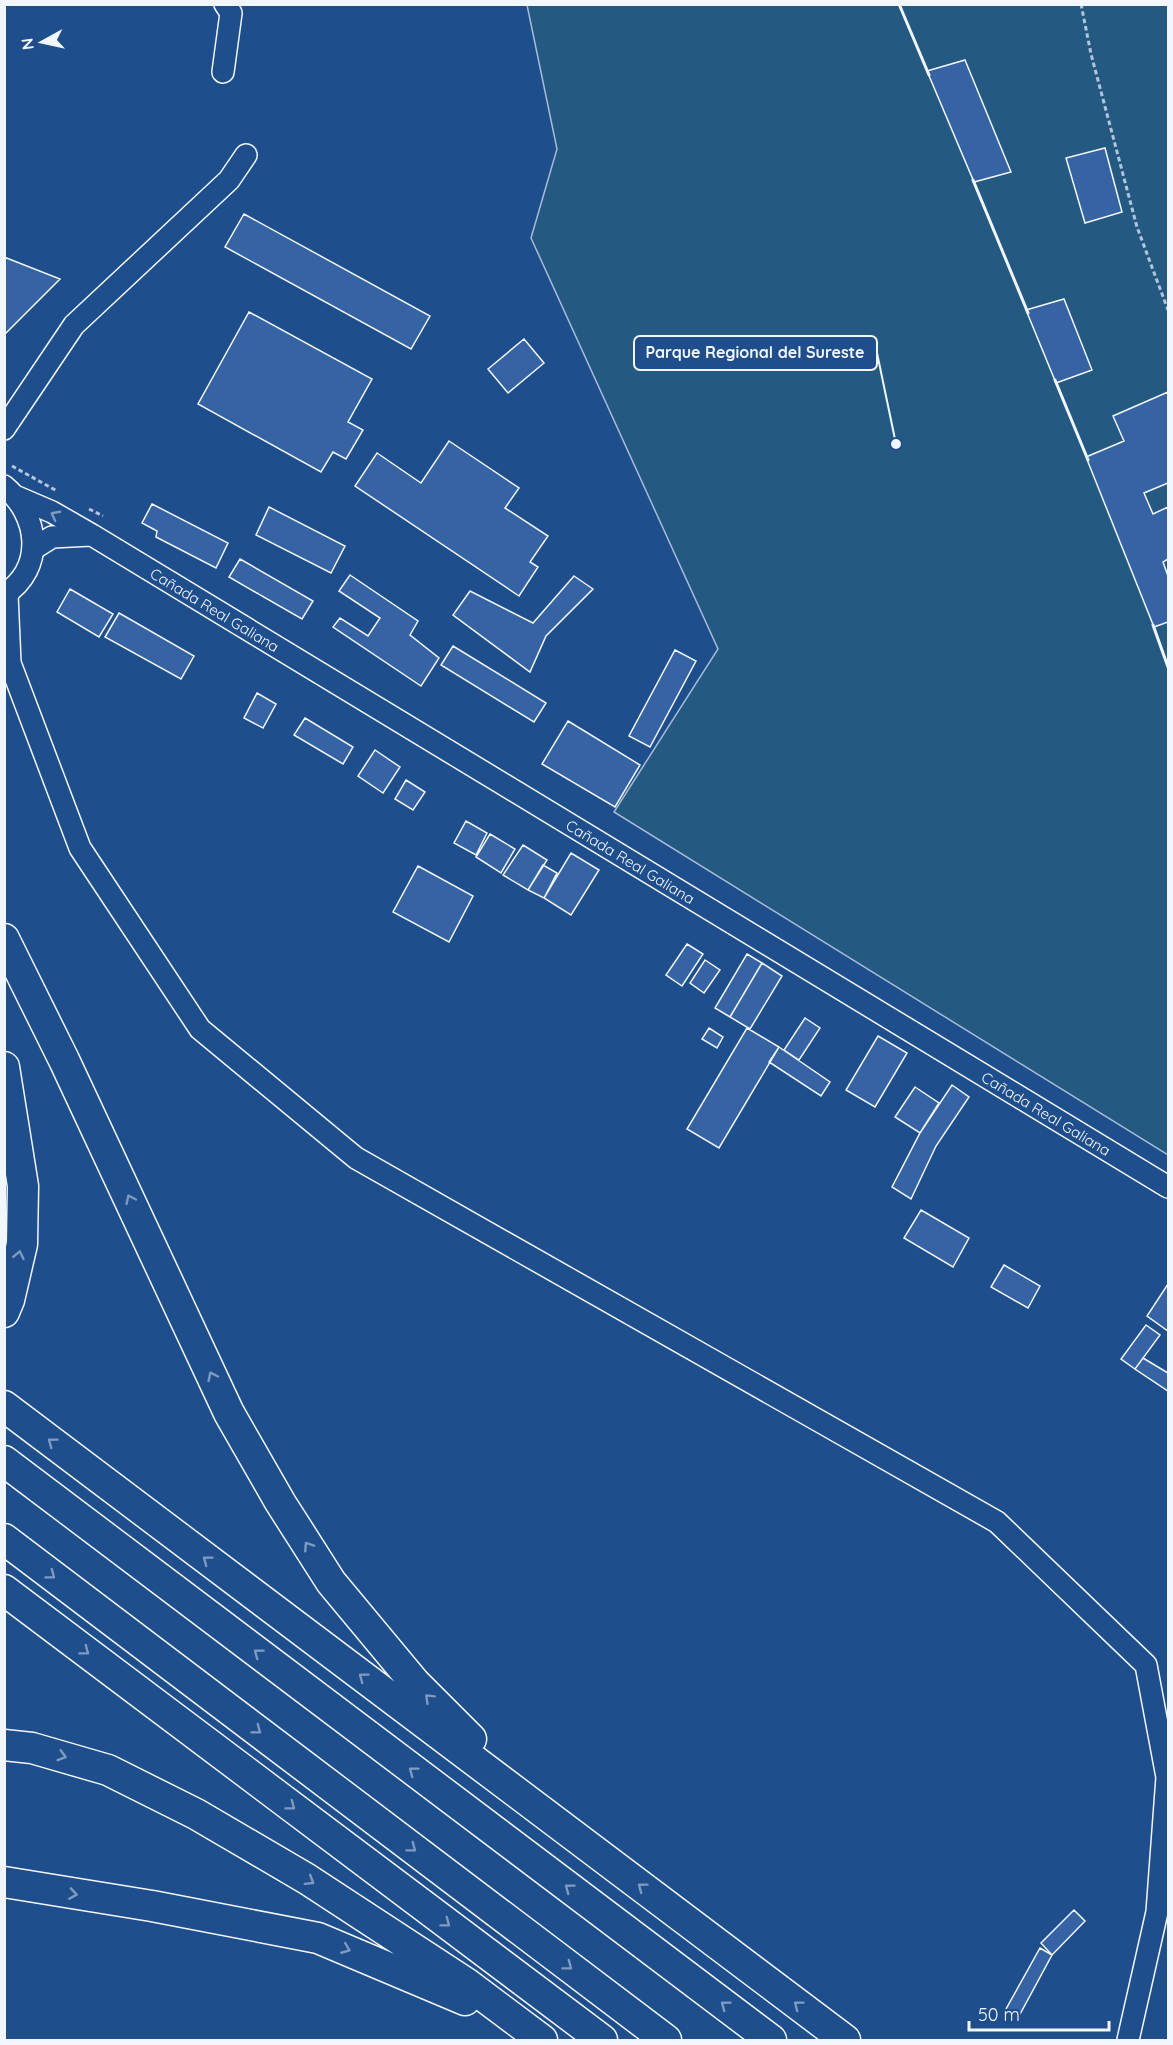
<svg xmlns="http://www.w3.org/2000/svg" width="1173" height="2045" viewBox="0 0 1173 2045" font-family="Quicksand,sans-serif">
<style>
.green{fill:#245a82;stroke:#a8bbd7;stroke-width:1.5}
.building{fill:#3563a3;stroke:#f2f6ff;stroke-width:1.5}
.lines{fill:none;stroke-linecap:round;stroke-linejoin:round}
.minor-casing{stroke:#f2f6ff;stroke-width:24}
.highway-casing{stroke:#f2f6ff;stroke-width:33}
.path{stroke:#b3c4dc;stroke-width:3;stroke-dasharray:4.5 3;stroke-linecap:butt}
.minor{stroke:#1f4e8c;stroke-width:21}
.highway{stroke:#1f4e8c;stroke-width:30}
.wall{stroke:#f2f6ff;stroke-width:3}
.oneway{stroke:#7e9ac0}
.labels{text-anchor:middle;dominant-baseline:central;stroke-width:4.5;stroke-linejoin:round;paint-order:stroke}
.street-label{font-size:15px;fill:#f2f6ff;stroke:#1f4e8c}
.leader{fill:none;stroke:#f2f6ff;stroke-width:2}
.callout-dot{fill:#f2f6ff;stroke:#1f4e8c;stroke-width:2}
.callout{fill:#1f4e8c;stroke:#f2f6ff;stroke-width:2}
.callout-label{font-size:16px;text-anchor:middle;font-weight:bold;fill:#f2f6ff}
</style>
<rect width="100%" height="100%" fill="#1f4e8c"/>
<!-- green -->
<path class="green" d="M527,5H1168V1155L614,812L718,649L531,238L557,149Z"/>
<!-- building -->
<path class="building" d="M965,60L1011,172L974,182L927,71Z
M1105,148L1122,212L1085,223L1066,158Z
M244,214L430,316L411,349L225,247Z
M4,257L60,279L4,335Z
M1064,299L1092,370L1056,383L1026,310Z
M249,312L372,379L348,422L363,430L346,459L333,452L321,472L198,404Z
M524,339L544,363L508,393L488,369Z
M1168,392V483L1144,493L1153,514L1168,507V559L1163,562L1168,576V622L1154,627L1086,457L1124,441L1113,416Z
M449,441L519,488L505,508L548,536L530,562L538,567L519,596L355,486L377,453L421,483Z
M152,504L228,543L216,568L156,537L157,531L142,523Z
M269,507L345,546L331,573L256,535Z
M240,559L313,601L302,619L229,577Z
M350,575L418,621L410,635L439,658L421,686L333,627L340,618L368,636L380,618L339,591Z
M574,576L593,589L546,636L530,672L453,615L470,591L533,623Z
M70,589L113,614L99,637L57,612Z
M119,613L194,656L181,679L105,637Z
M453,646L546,703L534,722L441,665Z
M675,650L696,661L650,747L629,736Z
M257,693L276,704L263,728L244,718Z
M305,718L353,747L343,764L294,735Z
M568,721L640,765L615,807L542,764Z
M375,750L400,767L383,793L358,776Z
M406,780L425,792L413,810L395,799Z
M466,821L487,833L476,855L454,843Z
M490,834L515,849L501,873L476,857Z
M523,845L547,860L528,890L503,875Z
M571,853L599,870L571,915L544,898Z
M543,865L557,873L544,898L528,890Z
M418,866L473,896L449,942L393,912Z
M687,944L703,954L682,986L666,975Z
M747,954L762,963L730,1017L715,1008Z
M705,960L720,970L704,993L690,983Z
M762,963L782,976L750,1029L730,1017Z
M805,1018L820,1028L799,1060L784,1050Z
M709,1028L723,1037L717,1048L702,1039Z
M747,1028L779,1047L719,1148L687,1129Z
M878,1036L907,1053L875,1107L846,1090Z
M779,1047L830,1082L821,1096L769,1062Z
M952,1085L969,1097L936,1146L911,1199L892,1187L920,1133Z
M915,1087L939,1103L920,1133L895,1117Z
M921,1210L969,1238L953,1267L904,1238Z
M1004,1265L1040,1286L1028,1308L991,1287Z
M1168,1284V1331L1147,1316Z
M1146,1325L1160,1335L1135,1369L1121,1359Z
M1143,1358L1168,1373V1391L1135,1369Z
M1074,1910L1085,1921L1052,1955L1041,1943Z
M1040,1948L1052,1955L1019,2016L1006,2009Z"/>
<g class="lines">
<defs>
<g id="minor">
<path d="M223,72L231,13L225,4"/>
<path d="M4,429L74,325L229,180L246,155"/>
<path d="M4,486C39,515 46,567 4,595"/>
<path id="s1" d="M17,497L52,512L92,535L1168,1187"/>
<path d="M33,549L52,537L91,535"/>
<path d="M7,594L10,663L80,848L200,1029L356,1158L997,1522L1146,1665L1167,1777L1157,1912L1128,2040"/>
</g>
<path id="highway" d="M4,939L64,1060L229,1413L280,1502L331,1582L415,1683L471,1739
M4,1067L23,1186L22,1244L9,1300L4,1312
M4,1406L845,2040
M4,1461L771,2040
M4,1539L666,2040
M4,1590L602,2040
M4,1745L32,1748L108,1770L196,1814L307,1879L466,1983L542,2040
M4,1882L152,1906L318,1938L465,2000"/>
</defs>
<!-- minor casing -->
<use href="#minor" class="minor-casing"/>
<!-- highway casing -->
<use href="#highway" class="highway-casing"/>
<!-- path -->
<path class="path" d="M1081,4L1091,54L1137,227L1168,310
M12,466L57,491
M89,509L103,516"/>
<!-- minor -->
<use href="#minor" class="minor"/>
<!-- highway -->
<use href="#highway" class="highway"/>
<!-- wall -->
<path class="wall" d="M899,4L929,75
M973,180L1028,313
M1055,380L1088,460
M1153,625L1168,667"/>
</g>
<!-- one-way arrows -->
<defs><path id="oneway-chevron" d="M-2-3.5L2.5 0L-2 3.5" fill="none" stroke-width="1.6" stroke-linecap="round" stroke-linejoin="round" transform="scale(1.5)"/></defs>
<g class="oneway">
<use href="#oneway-chevron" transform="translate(55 515) rotate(-152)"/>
<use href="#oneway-chevron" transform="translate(130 1199) rotate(-115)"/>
<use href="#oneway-chevron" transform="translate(19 1255) rotate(-78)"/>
<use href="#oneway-chevron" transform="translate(212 1376) rotate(-115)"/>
<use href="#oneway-chevron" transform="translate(52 1442) rotate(-143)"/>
<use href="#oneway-chevron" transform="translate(308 1546) rotate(-123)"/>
<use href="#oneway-chevron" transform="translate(207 1560) rotate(-143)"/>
<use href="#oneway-chevron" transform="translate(51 1575) rotate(37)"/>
<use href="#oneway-chevron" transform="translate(85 1651) rotate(37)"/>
<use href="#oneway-chevron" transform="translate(258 1653) rotate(-143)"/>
<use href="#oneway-chevron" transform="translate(363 1677) rotate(-143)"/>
<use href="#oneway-chevron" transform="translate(429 1698) rotate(-135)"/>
<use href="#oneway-chevron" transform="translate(257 1730) rotate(37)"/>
<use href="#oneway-chevron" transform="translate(62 1756) rotate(16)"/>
<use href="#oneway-chevron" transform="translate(413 1771) rotate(-143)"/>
<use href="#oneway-chevron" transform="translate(291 1806) rotate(37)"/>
<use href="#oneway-chevron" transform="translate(412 1848) rotate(37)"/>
<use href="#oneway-chevron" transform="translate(310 1881) rotate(32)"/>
<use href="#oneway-chevron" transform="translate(642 1887) rotate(-143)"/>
<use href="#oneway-chevron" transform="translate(569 1888) rotate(-143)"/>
<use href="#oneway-chevron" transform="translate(73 1894) rotate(9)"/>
<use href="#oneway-chevron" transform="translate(446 1923) rotate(37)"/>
<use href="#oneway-chevron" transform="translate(346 1949) rotate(22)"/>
<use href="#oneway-chevron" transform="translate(568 1966) rotate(37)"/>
<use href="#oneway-chevron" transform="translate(725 2005) rotate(-143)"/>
<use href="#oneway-chevron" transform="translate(798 2005) rotate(-143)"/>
</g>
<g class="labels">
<!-- street labels -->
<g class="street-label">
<text stroke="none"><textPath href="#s1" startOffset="228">Cañada Real Galiana</textPath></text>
<text stroke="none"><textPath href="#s1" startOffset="714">Cañada Real Galiana</textPath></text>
<text stroke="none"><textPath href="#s1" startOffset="1200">Cañada Real Galiana</textPath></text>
</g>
</g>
<!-- callouts -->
<path class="leader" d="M896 444L877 353"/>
<circle class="callout-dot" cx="896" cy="444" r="6"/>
<rect class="callout" x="634" y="336" width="243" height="34" rx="6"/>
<g class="callout-label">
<text x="755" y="358">Parque Regional del Sureste</text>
</g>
<!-- border -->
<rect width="1173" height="2045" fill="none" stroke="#f2f6ff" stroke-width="12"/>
<!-- north arrow -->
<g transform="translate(42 42) rotate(262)" stroke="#1f4e8c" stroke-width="4.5" paint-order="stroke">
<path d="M0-4.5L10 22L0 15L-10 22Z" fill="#f2f6ff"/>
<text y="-9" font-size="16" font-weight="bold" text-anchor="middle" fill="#f2f6ff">N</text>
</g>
<!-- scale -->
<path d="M969 2021v9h140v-9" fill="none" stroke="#f2f6ff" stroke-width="3"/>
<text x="978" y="2021" font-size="18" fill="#f2f6ff" stroke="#1f4e8c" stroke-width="4.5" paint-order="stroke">50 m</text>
</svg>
